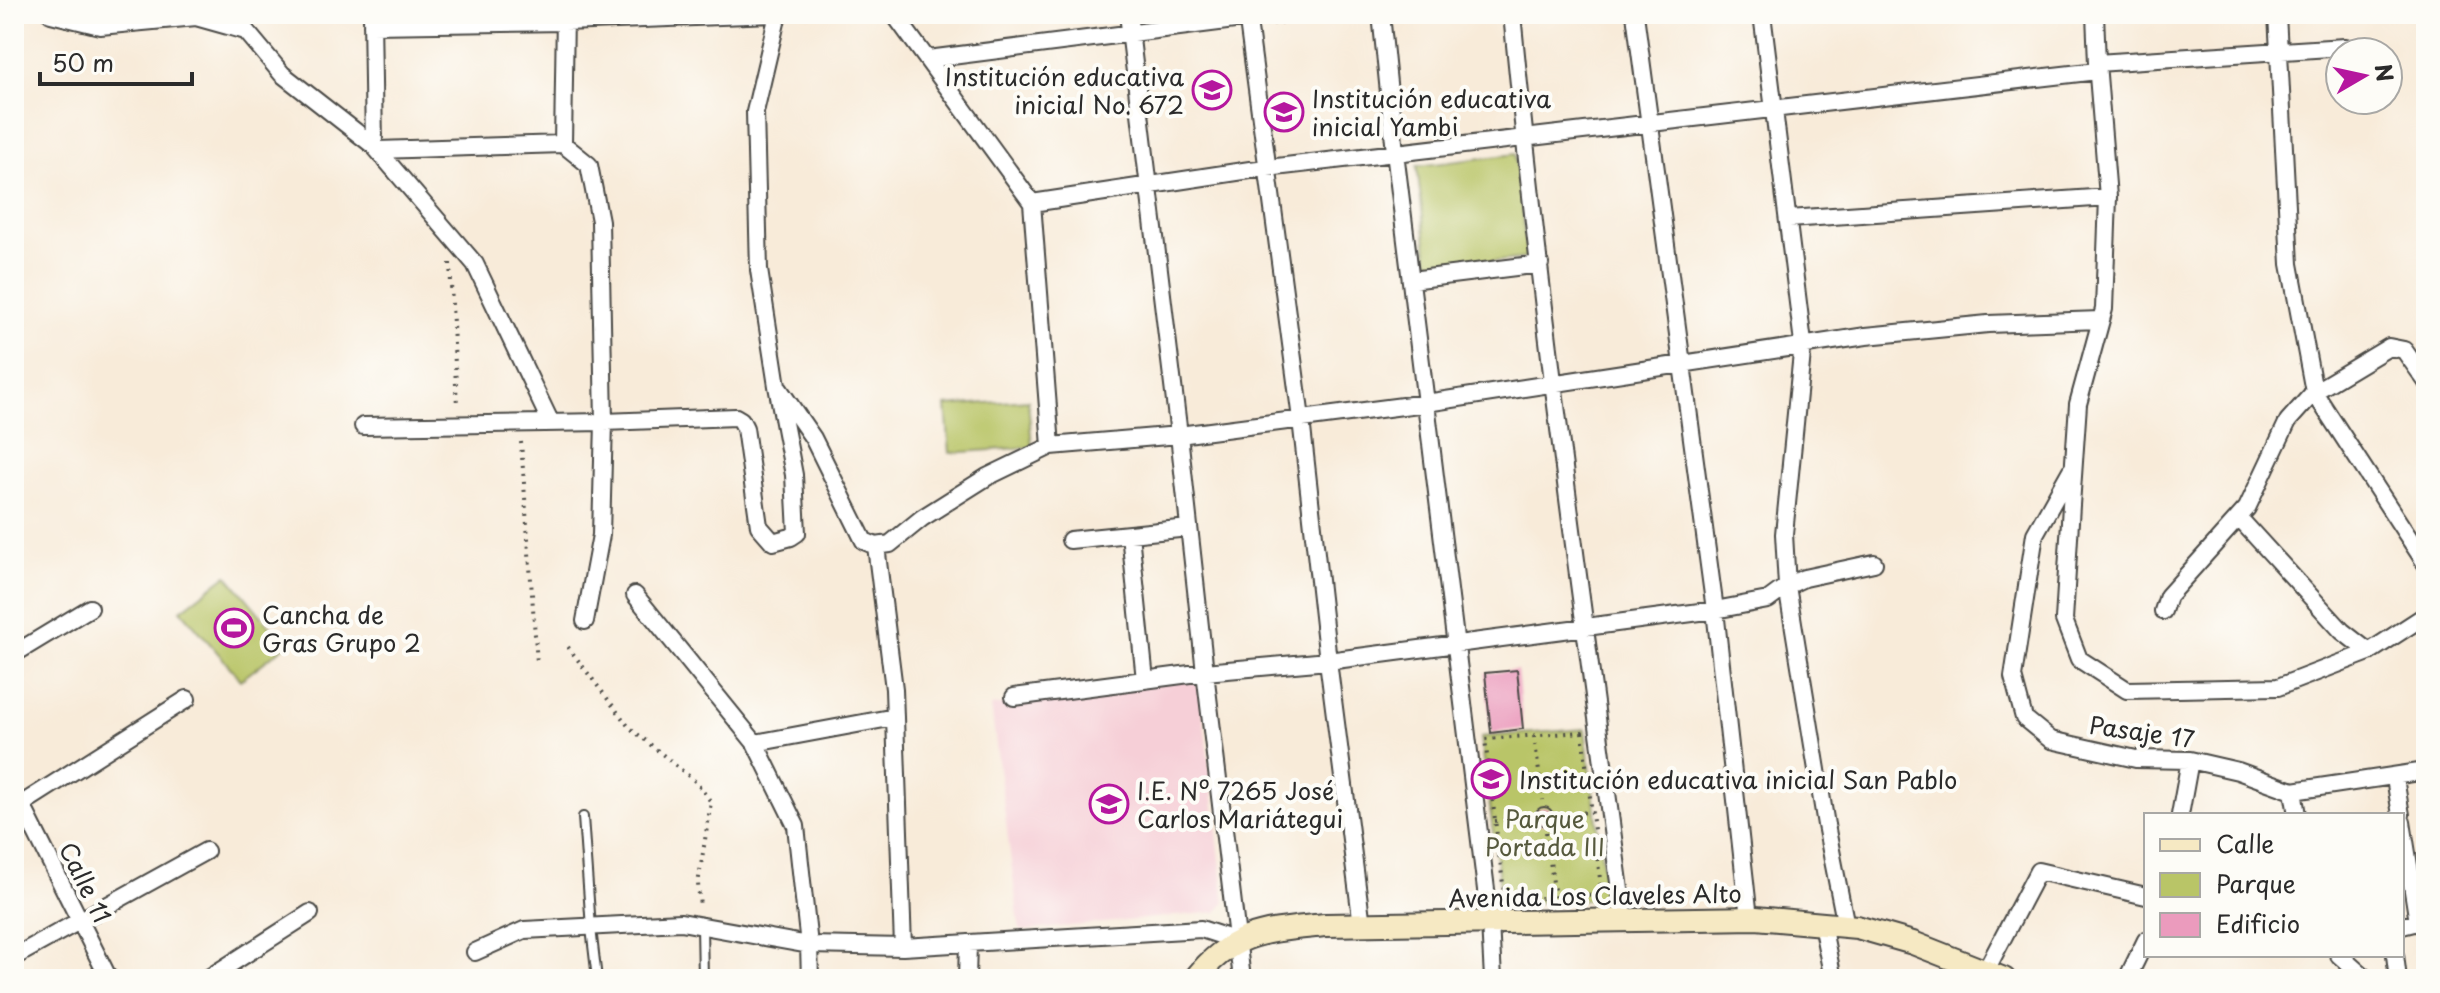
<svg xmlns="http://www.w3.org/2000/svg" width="2440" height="993" viewBox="0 0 2440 993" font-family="'Playpen Sans',sans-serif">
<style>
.built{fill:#f6cfd7}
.green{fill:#b9c567;stroke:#727849;stroke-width:2}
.building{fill:#eb9bbd}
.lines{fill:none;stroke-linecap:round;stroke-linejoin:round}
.lane-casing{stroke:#4a4845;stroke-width:12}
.street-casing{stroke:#4a4845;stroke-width:20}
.secondary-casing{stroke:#4a4845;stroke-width:26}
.path{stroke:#4a4845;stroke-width:4;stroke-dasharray:2 6;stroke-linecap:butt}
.lane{stroke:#fff;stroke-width:8}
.street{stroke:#fff;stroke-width:16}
.secondary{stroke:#f6e9c3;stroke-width:22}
.labels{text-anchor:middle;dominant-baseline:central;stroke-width:8;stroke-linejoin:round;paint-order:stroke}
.poi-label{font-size:24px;fill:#2b2b2b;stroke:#fdfcf7;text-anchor:start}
.street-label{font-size:24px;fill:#2b2b2b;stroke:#fdfcf7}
.park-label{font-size:24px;fill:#56593d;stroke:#fdfcf7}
</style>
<rect width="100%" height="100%" fill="#fdfcf7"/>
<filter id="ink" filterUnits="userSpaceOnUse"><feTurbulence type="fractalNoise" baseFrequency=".0125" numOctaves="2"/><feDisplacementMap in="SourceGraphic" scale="16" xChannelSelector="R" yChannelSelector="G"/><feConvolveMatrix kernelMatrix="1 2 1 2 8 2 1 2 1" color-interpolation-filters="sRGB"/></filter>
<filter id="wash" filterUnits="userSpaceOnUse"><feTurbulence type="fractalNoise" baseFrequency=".006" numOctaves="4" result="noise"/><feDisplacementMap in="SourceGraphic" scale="32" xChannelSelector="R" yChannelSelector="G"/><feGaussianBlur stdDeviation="1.8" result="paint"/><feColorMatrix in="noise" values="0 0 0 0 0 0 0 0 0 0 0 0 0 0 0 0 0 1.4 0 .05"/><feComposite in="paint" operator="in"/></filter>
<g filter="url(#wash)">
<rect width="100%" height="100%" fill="#f8ebd9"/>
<!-- built -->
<path class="built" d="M1199,678L1225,903L1217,912L1020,931L991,706Z"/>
<!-- green -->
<path class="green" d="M1515,154L1527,258L1429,269L1417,166Z
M1028,400L1032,447L950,453L946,406Z
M227,575L286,645L241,680L181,610Z
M1585,729L1607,899L1502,904L1481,737Z"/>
<g id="blocks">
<!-- building -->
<path class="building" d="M1517,670L1523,729L1491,733L1485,673Z
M1535 816a9 9 0 1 1 18 0a9 9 0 1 1-18 0Z"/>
</g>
</g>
<g filter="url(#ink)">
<use href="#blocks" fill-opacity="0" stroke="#4a4845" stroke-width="2"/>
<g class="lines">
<defs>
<path id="lane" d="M583,817L591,928L597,979
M702,926L703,979"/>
<path id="street" d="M51,14L100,26L196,17L246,31L282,74L374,146L475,264L551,423
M565,14L563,144L589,165L600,221L604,422L601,535L585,621
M894,14L1032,203L1051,446
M1128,14L1179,435L1205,672L1242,979
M1247,14L1301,419L1328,661L1362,925
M1381,14L1395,152L1490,922L1493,979
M1512,14C1541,317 1584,618 1624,920
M1635,14L1715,610L1749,918
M1762,14L1803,343L1784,534L1787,586L1826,825L1846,926
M2095,14L2097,63L2108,197L2104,309L2078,404L2071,505L2064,620L2079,659L2127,690L2278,687L2369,652L2426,615
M2277,14L2290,264L2314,392L2426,564
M372,16L374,146
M372,25L565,22L773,14
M928,59L1283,14
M2097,63L2345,47
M378,150L563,144
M1032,203L1250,170L2097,71
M1789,219L2108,197
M1411,280L1540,264
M777,386L813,438L864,541L876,546L890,544L922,518L987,477L1051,446L1179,435L1426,403L1866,336L1988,324L2100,320
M363,426L604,422L736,417L741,420L745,428L759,526L773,542L791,537L797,533L794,475L777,386L759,270L755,112L778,14
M2071,470L2035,534L2013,677L2024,718L2051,740L2136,759L2190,760L2238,771L2293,791L2426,771
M2239,518L2342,631L2369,652
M1130,534L1145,680
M1070,540L1189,528
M876,546L894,689L903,947
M635,595L755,743L796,826L809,945L810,979
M2163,611L2168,596L2247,508L2288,421L2314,392L2389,347L2404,350L2426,381
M14,654L90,608
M1014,697L1205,672L1328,661L1715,610L1768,600L1787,586L1804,578L1874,563
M755,743L895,717
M2395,778L2401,815
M2293,791L2297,815
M22,805L109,979
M14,809L187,699
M2180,815L2190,760
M2402,822L2418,922L2402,926
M1822,924L1833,979
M475,952L524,930L681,922L809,945L903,947L1201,929L1238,941
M2339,955L2366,979
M2395,955L2398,979
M14,957L206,851
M1985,972L2038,871L2146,896
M207,979L310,913
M967,979L968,943
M2127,979L2146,940"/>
<path id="secondary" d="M1195,979C1233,930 1269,931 1325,925L1756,918L1857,927L1913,943L2004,979"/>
</defs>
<!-- lane casing -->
<use href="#lane" class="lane-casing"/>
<!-- street casing -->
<use href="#street" class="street-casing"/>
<!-- secondary casing -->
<use href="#secondary" class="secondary-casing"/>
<!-- path -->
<path class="path" d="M450,263L457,406
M521,442L537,663
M568,647L629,727L696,782L711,802L698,884L700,907
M1582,732L1602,895L1505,900L1485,739Z
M1534,736L1543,800
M1559,814L1592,812
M1495,821L1527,817
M1546,832L1555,897"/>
<!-- lane -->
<use href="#lane" class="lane"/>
<!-- street -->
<use href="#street" class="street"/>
<!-- secondary -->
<use href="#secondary" class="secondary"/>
</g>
</g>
<!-- icons -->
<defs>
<symbol id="school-ring" viewBox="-11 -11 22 22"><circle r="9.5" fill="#fdfcf7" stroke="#b5179e" stroke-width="1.5"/><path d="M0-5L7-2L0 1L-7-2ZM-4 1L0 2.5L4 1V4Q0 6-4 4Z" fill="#b5179e"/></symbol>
<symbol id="stadium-ring" viewBox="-11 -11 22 22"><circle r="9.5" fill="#fdfcf7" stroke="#b5179e" stroke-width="1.5"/><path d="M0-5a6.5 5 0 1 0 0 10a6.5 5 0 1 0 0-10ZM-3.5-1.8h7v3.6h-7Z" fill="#b5179e"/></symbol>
</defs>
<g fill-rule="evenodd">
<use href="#school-ring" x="1190" y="68" width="44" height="44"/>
<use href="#school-ring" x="1262" y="90" width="44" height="44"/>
<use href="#stadium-ring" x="212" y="606" width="44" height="44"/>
<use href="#school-ring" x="1469" y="757" width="44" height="44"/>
<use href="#school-ring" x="1087" y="782" width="44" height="44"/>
</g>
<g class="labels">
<!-- poi labels -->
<g class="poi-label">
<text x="1184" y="76" text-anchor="end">Institución educativa<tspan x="1184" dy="28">inicial No. 672</tspan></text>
<text x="1312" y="98">Institución educativa<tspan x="1312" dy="28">inicial Yambi</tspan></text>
<text x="262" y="614">Cancha de<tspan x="262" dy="28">Gras Grupo 2</tspan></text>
<text x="1519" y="779">Institución educativa inicial San Pablo</text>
<text x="1137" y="790">I.E. Nº 7265 José<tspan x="1137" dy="28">Carlos Mariátegui</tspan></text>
</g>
<!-- street labels -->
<g class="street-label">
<text transform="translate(2142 731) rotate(8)">Pasaje 17</text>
<text transform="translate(86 882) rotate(64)">Calle 11</text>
<text transform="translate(1595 895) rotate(-1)">Avenida Los Claveles Alto</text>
</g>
<!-- park labels -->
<g class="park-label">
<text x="1545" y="818">Parque<tspan x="1545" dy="28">Portada III</tspan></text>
</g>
</g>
<!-- margin -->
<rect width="2440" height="993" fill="none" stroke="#fdfcf7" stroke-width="48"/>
<!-- legend -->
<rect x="2144" y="813" width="260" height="144" fill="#fdfcf7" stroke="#a9a8a5" stroke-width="2"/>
<rect x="2160" y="839" width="40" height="12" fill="#f6e9c3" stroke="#a9a8a5" stroke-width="2"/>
<text x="2216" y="853" font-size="24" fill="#2b2b2b">Calle</text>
<rect x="2160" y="873" width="40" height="24" fill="#b9c567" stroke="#a9a8a5" stroke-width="2"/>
<text x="2216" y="893" font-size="24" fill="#2b2b2b">Parque</text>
<rect x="2160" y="913" width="40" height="24" fill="#eb9bbd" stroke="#a9a8a5" stroke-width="2"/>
<text x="2216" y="933" font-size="24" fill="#2b2b2b">Edificio</text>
<!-- north arrow -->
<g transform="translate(2364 76) rotate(81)"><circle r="38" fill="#fdfcf7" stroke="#a9a8a5" stroke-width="2"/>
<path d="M0-6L14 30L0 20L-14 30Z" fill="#b5179e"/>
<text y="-12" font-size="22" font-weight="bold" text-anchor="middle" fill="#2b2b2b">N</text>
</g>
<!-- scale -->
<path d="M40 72v12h152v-12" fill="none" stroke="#2b2b2b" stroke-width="4"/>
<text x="52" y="72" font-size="24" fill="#2b2b2b" stroke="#fdfcf7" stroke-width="6" paint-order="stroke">50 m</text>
</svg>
